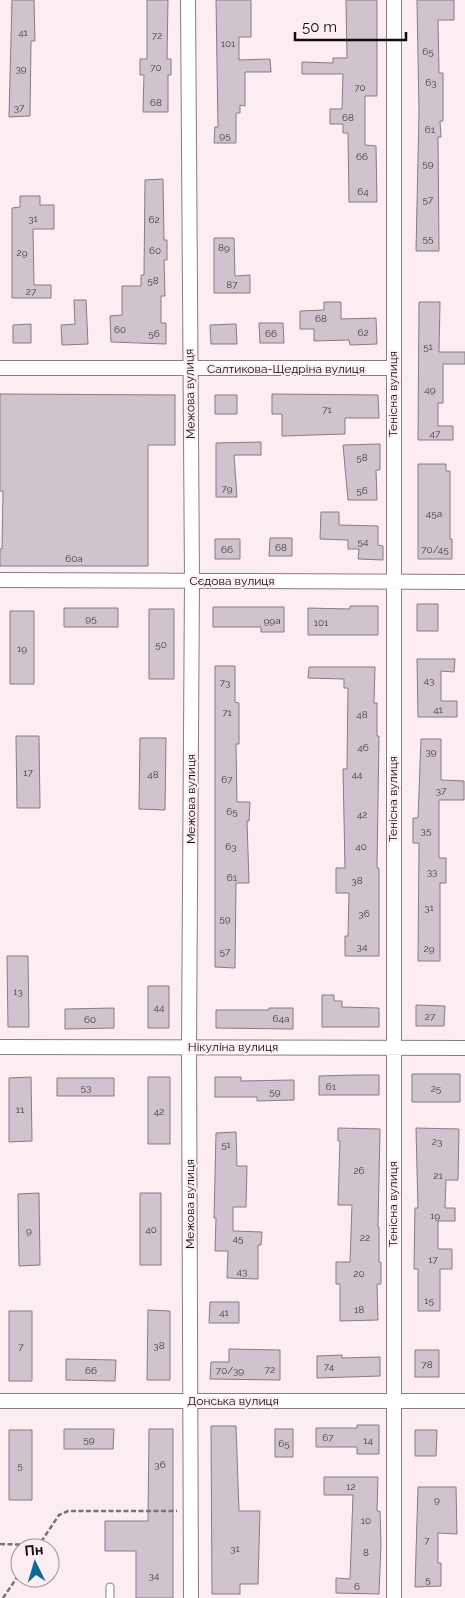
<svg xmlns="http://www.w3.org/2000/svg" width="465" height="1598" viewBox="0 0 465 1598" font-family="Raleway,sans-serif">
<style>
.building{fill:#cfc4cd;stroke:#867c84}
.lines{fill:none;stroke-linecap:round;stroke-linejoin:round}
.lane-casing{stroke:#897c80;stroke-width:9}
.street-casing{stroke:#897c80;stroke-width:16}
.path{stroke:#7b7275;stroke-width:2.5;stroke-dasharray:5 2.5;stroke-linecap:butt}
.lane{stroke:#fff;stroke-width:7}
.street{stroke:#fff;stroke-width:14}
.labels{text-anchor:middle;dominant-baseline:central;stroke-width:4;stroke-linejoin:round;paint-order:stroke}
.number-label{font-size:10px;fill:#403a3e}
.street-label{font-size:12px;fill:#110c0e;stroke:#fcedf2}
</style>
<rect width="100%" height="100%" fill="#fcedf2"/>
<!-- building -->
<path class="building" d="M12,0H34L35,41H31L30,116L9,117Z
M147,0H168L167,59H171V75H168V112H143L144,75H140V59H147Z
M216,0H251V37H239V60L270,59L271,72H245V106L240,105V113H236V143H214L215,127H218Z
M346,0H377V96H365V145L376,146L377,202H349L348,133H343V124H330V109H342L343,74H302V62L333,63V58H347Z
M417,0H454V20H438L439,73H443V121H440L441,137H438L439,251H416L419,112Z
M163,179L164,240H167V260H164L165,296H161V323H166V344L111,342L110,316L122,315V286H141V275H144L145,180Z
M20,196H40V205H54V229H33L34,285H51V298H12V208L20,207Z
M214,238H234L235,276L250,275V293H214Z
M74,300H86L88,344L62,345L61,325L75,324Z
M324,302H341V319L376,318L377,344L350,345L349,340L314,341V329H300V311L324,310Z
M419,302H440L439,352H465V364H443V403H438V426H453V440H418Z
M259,323H283L284,343H260Z
M31,324V343H13V325Z
M236,324L237,344H211L210,325Z
M0,394L175,395V445H148V566H0V549H2L3,491H0Z
M272,394L378,395L379,418H345V434L282,436V414H272Z
M215,395H237V414H215Z
M261,442V455H234L237,497H216V443Z
M380,444V470H376L377,500H348L343,445Z
M418,464H446V471H450V539H452V559H418Z
M321,512H339V525L378,526V545L383,546V560L358,559L359,549H348V540L320,539Z
M270,538H292V556H269Z
M215,539H240V559H215Z
M417,604H438V631H417Z
M350,606H378V635H308V608L350,609Z
M213,607H284V632H261V627H213Z
M64,608H118V627H64Z
M149,609H174V679H149Z
M10,611H34V684H10Z
M417,659H455L454,672L441,671V701H457V717H418Z
M215,666H235V702L239,703V744H236L237,802H250L249,821H247L249,883H236L235,968L215,967Z
M309,667H375L374,703H377V736H379L377,868H379V956H345V936H348L349,893H336V868H345L343,769H347L348,688H344V679L308,678Z
M16,736H39L40,808H17Z
M140,738H166L165,810L139,809Z
M421,739H441V780L464,781V800H439V858H446V883H440V961H418L419,843H413V818H418Z
M7,956H28L29,1027H8Z
M148,986H169V1028H148Z
M322,995H334V1001H342V1007L379,1008V1027H322Z
M416,1005L445,1006L444,1026H416Z
M114,1008V1028L65,1029V1009Z
M269,1008H293V1029L216,1028V1010H269Z
M412,1074H460V1102H412Z
M357,1075H379V1095H319V1076Z
M31,1077L32,1141L9,1142V1078Z
M148,1077H170V1144H148Z
M215,1077H241V1081L294,1080V1100L257,1101V1097H215Z
M57,1078H114V1096H57Z
M338,1128L380,1129L378,1227H379V1262H381V1284H377L378,1320L340,1321V1284H336V1262H350L352,1205H338L340,1141H338Z
M416,1128L459,1129L458,1180H446L445,1208H455V1221H438V1249H452V1269H440V1311H418V1269H414L415,1208H418Z
M236,1132L237,1166H247L246,1207H233V1231L262,1232L261,1245H258V1279L227,1278L228,1251H215L216,1218H214L216,1133Z
M39,1193L40,1265L19,1266L18,1194Z
M140,1193H161V1265H140Z
M210,1302H239V1323H209Z
M148,1310L170,1311V1380H147Z
M9,1311H32V1381H9Z
M229,1349L280,1350V1380L210,1379L211,1362H229Z
M415,1350H439V1377H415Z
M342,1355V1358L380,1357V1376L317,1378V1356Z
M66,1359L116,1360L115,1381L66,1380Z
M357,1425H379V1454H357V1447H316V1428H357Z
M211,1426H236L239,1511H260L258,1584H240V1594H212Z
M64,1429H114L113,1449H64Z
M149,1429H173V1598H136V1551H105V1521H148Z
M275,1429H293V1457H275Z
M9,1430H32V1500H9Z
M415,1430H437L436,1456H415Z
M324,1477H378L377,1511H380L381,1544L379,1594L336,1593V1578L350,1579L353,1495H324Z
M418,1487H456L457,1534L438,1533V1563H441V1586L415,1587Z"/>
<g class="lines">
<defs>
<path id="lane" d="M110,1598V1587"/>
<path id="street" d="M188,0L192,580L189,1047L191,1598
M394,0V1598
M0,368H393
M0,580L465,582
M0,1047L465,1048
M0,1401H465"/>
</defs>
<!-- lane casing -->
<use href="#lane" class="lane-casing"/>
<!-- street casing -->
<use href="#street" class="street-casing"/>
<!-- path -->
<path class="path" d="M0,1544L38,1545
M37,1548L59,1515L68,1511H177
M3,1598L20,1573"/>
<!-- lane -->
<use href="#lane" class="lane"/>
<!-- street -->
<use href="#street" class="street"/>
</g>
<g class="labels">
<!-- number labels -->
<g class="number-label">
<text x="23" y="32">41</text>
<text x="157" y="35">72</text>
<text x="228" y="43">101</text>
<text x="428" y="51">65</text>
<text x="156" y="67">70</text>
<text x="21" y="68">39</text>
<text x="431" y="82">63</text>
<text x="360" y="87">70</text>
<text x="156" y="102">68</text>
<text x="19" y="107">37</text>
<text x="348" y="117">68</text>
<text x="430" y="129">61</text>
<text x="225" y="135">95</text>
<text x="362" y="156">66</text>
<text x="428" y="163">59</text>
<text x="363" y="191">64</text>
<text x="428" y="199">57</text>
<text x="33" y="218">31</text>
<text x="154" y="219">62</text>
<text x="428" y="238">55</text>
<text x="224" y="247">89</text>
<text x="155" y="250">60</text>
<text x="22" y="252">29</text>
<text x="153" y="280">58</text>
<text x="232" y="284">87</text>
<text x="31" y="291">27</text>
<text x="321" y="318">68</text>
<text x="120" y="329">60</text>
<text x="363" y="332">62</text>
<text x="154" y="333">56</text>
<text x="271" y="333">66</text>
<text x="428" y="346">51</text>
<text x="430" y="389">49</text>
<text x="327" y="409">71</text>
<text x="435" y="433">47</text>
<text x="362" y="457">58</text>
<text x="227" y="488">79</text>
<text x="362" y="490">56</text>
<text x="434" y="513">45а</text>
<text x="363" y="541">54</text>
<text x="281" y="547">68</text>
<text x="227" y="549">66</text>
<text x="435" y="549">70/45</text>
<text x="74" y="558">60а</text>
<text x="91" y="618">95</text>
<text x="272" y="620">99а</text>
<text x="321" y="622">101</text>
<text x="161" y="644">50</text>
<text x="22" y="648">19</text>
<text x="429" y="680">43</text>
<text x="225" y="682">73</text>
<text x="438" y="709">41</text>
<text x="227" y="712">71</text>
<text x="362" y="714">48</text>
<text x="363" y="747">46</text>
<text x="431" y="751">39</text>
<text x="28" y="772">17</text>
<text x="153" y="774">48</text>
<text x="357" y="774">44</text>
<text x="227" y="779">67</text>
<text x="441" y="790">37</text>
<text x="232" y="811">65</text>
<text x="362" y="814">42</text>
<text x="426" y="830">35</text>
<text x="231" y="846">63</text>
<text x="361" y="846">40</text>
<text x="432" y="871">33</text>
<text x="232" y="877">61</text>
<text x="357" y="880">38</text>
<text x="429" y="907">31</text>
<text x="364" y="913">36</text>
<text x="225" y="918">59</text>
<text x="362" y="946">34</text>
<text x="429" y="948">29</text>
<text x="225" y="951">57</text>
<text x="18" y="991">13</text>
<text x="159" y="1007">44</text>
<text x="430" y="1016">27</text>
<text x="281" y="1018">64а</text>
<text x="90" y="1019">60</text>
<text x="331" y="1086">61</text>
<text x="86" y="1087">53</text>
<text x="436" y="1088">25</text>
<text x="275" y="1091">59</text>
<text x="20" y="1109">11</text>
<text x="159" y="1111">42</text>
<text x="437" y="1141">23</text>
<text x="226" y="1144">51</text>
<text x="359" y="1170">26</text>
<text x="438" y="1175">21</text>
<text x="435" y="1215">19</text>
<text x="151" y="1229">40</text>
<text x="29" y="1230">9</text>
<text x="365" y="1237">22</text>
<text x="238" y="1238">45</text>
<text x="433" y="1259">17</text>
<text x="242" y="1271">43</text>
<text x="359" y="1273">20</text>
<text x="429" y="1300">15</text>
<text x="359" y="1309">18</text>
<text x="224" y="1312">41</text>
<text x="159" y="1345">38</text>
<text x="21" y="1346">7</text>
<text x="427" y="1364">78</text>
<text x="329" y="1366">74</text>
<text x="270" y="1369">72</text>
<text x="91" y="1370">66</text>
<text x="230" y="1370">70/39</text>
<text x="328" y="1437">67</text>
<text x="89" y="1439">59</text>
<text x="368" y="1440">14</text>
<text x="284" y="1443">65</text>
<text x="160" y="1464">36</text>
<text x="20" y="1465">5</text>
<text x="351" y="1486">12</text>
<text x="437" y="1499">9</text>
<text x="366" y="1520">10</text>
<text x="427" y="1540">7</text>
<text x="235" y="1548">31</text>
<text x="366" y="1552">8</text>
<text x="154" y="1575">34</text>
<text x="428" y="1579">5</text>
<text x="357" y="1586">6</text>
</g>
<!-- street labels -->
<g class="street-label">
<text x="286" y="369">Салтикова-Щедріна вулиця</text>
<text transform="translate(190 394) rotate(-91)">Межова вулиця</text>
<text transform="translate(393 394) rotate(-90)">Тенісна вулиця</text>
<text x="232" y="581">Сєдова вулиця</text>
<text transform="translate(191 799) rotate(-90)">Межова вулиця</text>
<text transform="translate(393 799) rotate(-90)">Тенісна вулиця</text>
<text x="233" y="1047">Нікуліна вулиця</text>
<text transform="translate(190 1204) rotate(-90)">Межова вулиця</text>
<text transform="translate(393 1204) rotate(-90)">Тенісна вулиця</text>
<text x="233" y="1401">Донська вулиця</text>
</g>
</g>
<!-- north arrow -->
<g transform="translate(35 1563) rotate(355)"><circle r="24" fill="#fcedf2" stroke="#9e9397"/>
<path d="M0-4L9 19L0 12L-9 19Z" fill="#0e6999"/>
<text y="-8" font-size="14" font-weight="bold" text-anchor="middle" fill="#110c0e">Пн</text>
</g>
<!-- scale -->
<path d="M295 32v8h111v-8" fill="none" stroke="#110c0e" stroke-width="2.5"/>
<text x="302" y="32" font-size="15" fill="#110c0e" stroke="#fcedf2" stroke-width="4" paint-order="stroke">50 m</text>
</svg>
